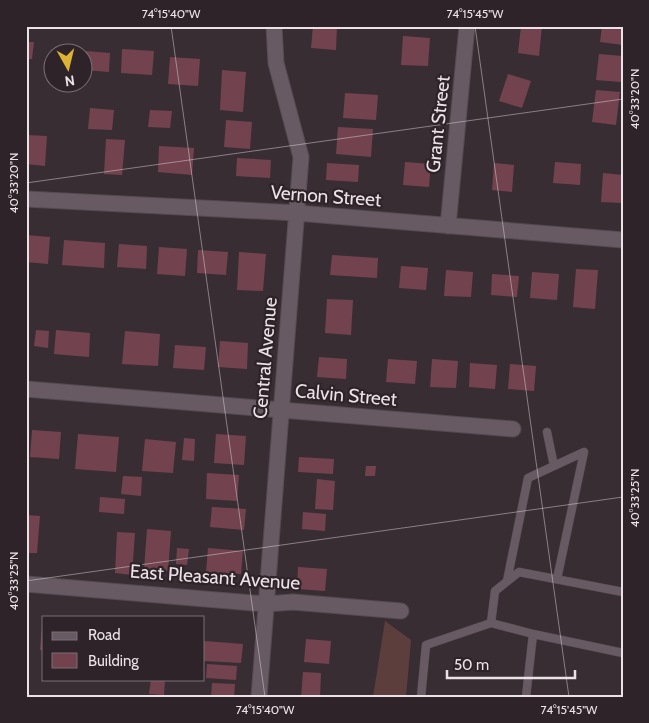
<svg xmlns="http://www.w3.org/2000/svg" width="649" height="723" viewBox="0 0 649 723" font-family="Cabin,sans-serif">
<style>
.green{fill:#5c3f3c}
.building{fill:#72434e}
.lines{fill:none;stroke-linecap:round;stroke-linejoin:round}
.service-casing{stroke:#554a51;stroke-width:9}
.minor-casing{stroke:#554a51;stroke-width:17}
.service{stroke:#685a62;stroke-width:8}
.minor{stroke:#685a62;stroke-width:15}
.ticks{fill:none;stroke:#eae2e6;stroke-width:1;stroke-opacity:0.45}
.labels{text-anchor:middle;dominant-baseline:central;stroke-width:4.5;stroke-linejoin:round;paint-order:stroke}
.street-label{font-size:19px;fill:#eae2e6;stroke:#2f232a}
.neatline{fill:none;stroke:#eae2e6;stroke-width:2}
.ticks-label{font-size:12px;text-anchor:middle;fill:#eae2e6}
</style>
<rect width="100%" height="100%" fill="#392d34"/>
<!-- green -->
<path class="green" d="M385,621L411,640L406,697H373Z"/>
<!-- building -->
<path class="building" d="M313,26H337L336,50L311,48Z
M521,26H542L539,56L518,53Z
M602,26H623V45L600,42Z
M403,36L430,38L428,66L401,65Z
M26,42H34L32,59H26Z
M55,48L82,50L81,52H55Z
M122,49L154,51L152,75L121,73Z
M85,51L110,53L109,72L84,70Z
M599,54L623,56L621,82L596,80Z
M170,57L200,59L198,86L168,84Z
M222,70L246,72L243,112L220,110Z
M508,74L531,81L522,108L499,101Z
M596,90L620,92L616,125L592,122Z
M345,93L378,95L376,120L343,118Z
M90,108L114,110L112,130L88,129Z
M150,110L172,111L170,128L148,127Z
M226,120L252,122L250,149L224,147Z
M338,127L373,129L371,157L336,154Z
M26,135L47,136L45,166L26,164Z
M106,139L125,140L122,175L104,174Z
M159,146L194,148L192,175L158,172Z
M237,158L271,160L270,178L236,176Z
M405,162L431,164L429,187L403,185Z
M555,162L581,164L580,185L553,183Z
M327,163L359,165L358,182L326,180Z
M494,163L514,165L512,192L492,190Z
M603,173L623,175L621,203L601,202Z
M26,235L50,237L48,264L26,262Z
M64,240L105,243L104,268L62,265Z
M119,244L147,246L146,269L117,267Z
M159,247L187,249L185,276L157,274Z
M198,250L228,252L226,275L197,273Z
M239,252L266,254L263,291L237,290Z
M332,255L378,258L377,278L330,275Z
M401,266L428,268L426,290L399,288Z
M576,269L598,270L595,309L573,307Z
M446,270L473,272L471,297L444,296Z
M532,272L559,274L557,300L530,298Z
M492,274L519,276L517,297L491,295Z
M327,299L353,300L351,335L325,333Z
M36,330L49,331L48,348L34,346Z
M56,330L90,333L89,357L54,354Z
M125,331L160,334L158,366L122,364Z
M220,341L248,343L247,369L218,367Z
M175,345L206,347L204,370L173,368Z
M319,357L347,359L346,379L317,377Z
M388,359L417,361L415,384L386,382Z
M432,359L458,361L456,388L430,387Z
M470,363L497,365L495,389L469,387Z
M510,364L536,366L534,391L508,389Z
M32,430L61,432L59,459L30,457Z
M78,434L119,437L116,472L75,469Z
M216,434L246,436L244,465L214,463Z
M184,438L195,439L194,461L182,460Z
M145,439L176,442L173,473L142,471Z
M299,457L334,459L333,474L298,472Z
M366,466H376L375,476H365Z
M207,473L239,475L237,501L206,499Z
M123,476L142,477L141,496L121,494Z
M317,479L335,481L333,510L315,509Z
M100,497L125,499L124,514L99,512Z
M212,507L246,509L244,530L210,527Z
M303,512L326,514L325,531L302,529Z
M26,515L40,516L37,553H26Z
M147,529L171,531L168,571L144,569Z
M117,532L135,533L132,575L115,573Z
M177,548L189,549L187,565L176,564Z
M208,548L243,551L241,574L206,572Z
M298,567L327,569L325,591L297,589Z
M42,624H44V650H40Z
M306,639L331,641L329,664L304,662Z
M204,641L243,644L241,663L204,661Z
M207,664L237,666L236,680L206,678Z
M303,672L321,673L320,697H301Z
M151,679H165L164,695L149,694Z
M212,683L235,684L234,697H211Z"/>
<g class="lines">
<defs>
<path id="service" d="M547,432L554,466
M507,581L528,478L584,452L557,579
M533,634L623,653
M421,697L426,645L491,623
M526,697L533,634L491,623L495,591L519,572L623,592"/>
<path id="minor" d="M26,199L297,213L623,240
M448,226L467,26
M26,389L513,429
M26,584L266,604L293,602L401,611
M259,697L301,157L276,63L274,26"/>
</defs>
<!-- service casing -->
<use href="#service" class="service-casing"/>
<!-- minor casing -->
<use href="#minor" class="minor-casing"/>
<!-- service -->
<use href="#service" class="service"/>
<!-- minor -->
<use href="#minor" class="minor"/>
</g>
<!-- ticks -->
<path class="ticks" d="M171,26L265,697M475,26L569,697M26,183L623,99M26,581L623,497"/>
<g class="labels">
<!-- street labels -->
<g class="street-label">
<text transform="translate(438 124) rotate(-84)">Grant Street</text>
<text transform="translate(326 196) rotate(4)">Vernon Street</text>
<text transform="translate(265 358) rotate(-85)">Central Avenue</text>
<text transform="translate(346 395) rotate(5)">Calvin Street</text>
<text transform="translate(215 577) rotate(4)">East Pleasant Avenue</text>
</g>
</g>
<!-- border -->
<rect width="649" height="723" fill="none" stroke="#2f232a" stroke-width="55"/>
<!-- legend -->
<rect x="42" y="616" width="162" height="65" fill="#2f232a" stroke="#7a6f75"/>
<rect x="52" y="632" width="25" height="8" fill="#685a62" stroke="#7a6f75"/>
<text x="88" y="640" font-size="15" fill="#eae2e6">Road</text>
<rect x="52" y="653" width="25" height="15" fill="#72434e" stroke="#7a6f75"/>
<text x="88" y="666" font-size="15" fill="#eae2e6">Building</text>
<!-- north arrow -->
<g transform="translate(68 68) rotate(172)"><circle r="24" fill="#2f232a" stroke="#7a6f75"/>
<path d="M0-4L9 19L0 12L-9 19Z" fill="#ddb133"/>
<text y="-8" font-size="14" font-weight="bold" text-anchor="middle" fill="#eae2e6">N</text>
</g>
<!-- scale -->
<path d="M447 670v8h128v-8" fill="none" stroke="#eae2e6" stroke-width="2.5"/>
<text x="454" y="670" font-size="15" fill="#eae2e6" stroke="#2f232a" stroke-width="4" paint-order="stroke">50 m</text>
<rect x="28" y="28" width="594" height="668" class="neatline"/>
<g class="ticks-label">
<text x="171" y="18">74°15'40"W</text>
<text x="475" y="18">74°15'45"W</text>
<text transform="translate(635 99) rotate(-90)" y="4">40°33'20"N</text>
<text transform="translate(14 183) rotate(-90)" y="4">40°33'20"N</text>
<text transform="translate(635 498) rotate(-90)" y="4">40°33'25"N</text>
<text transform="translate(14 581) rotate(-90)" y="4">40°33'25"N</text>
<text x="265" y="714">74°15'40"W</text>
<text x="569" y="714">74°15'45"W</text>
</g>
</svg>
